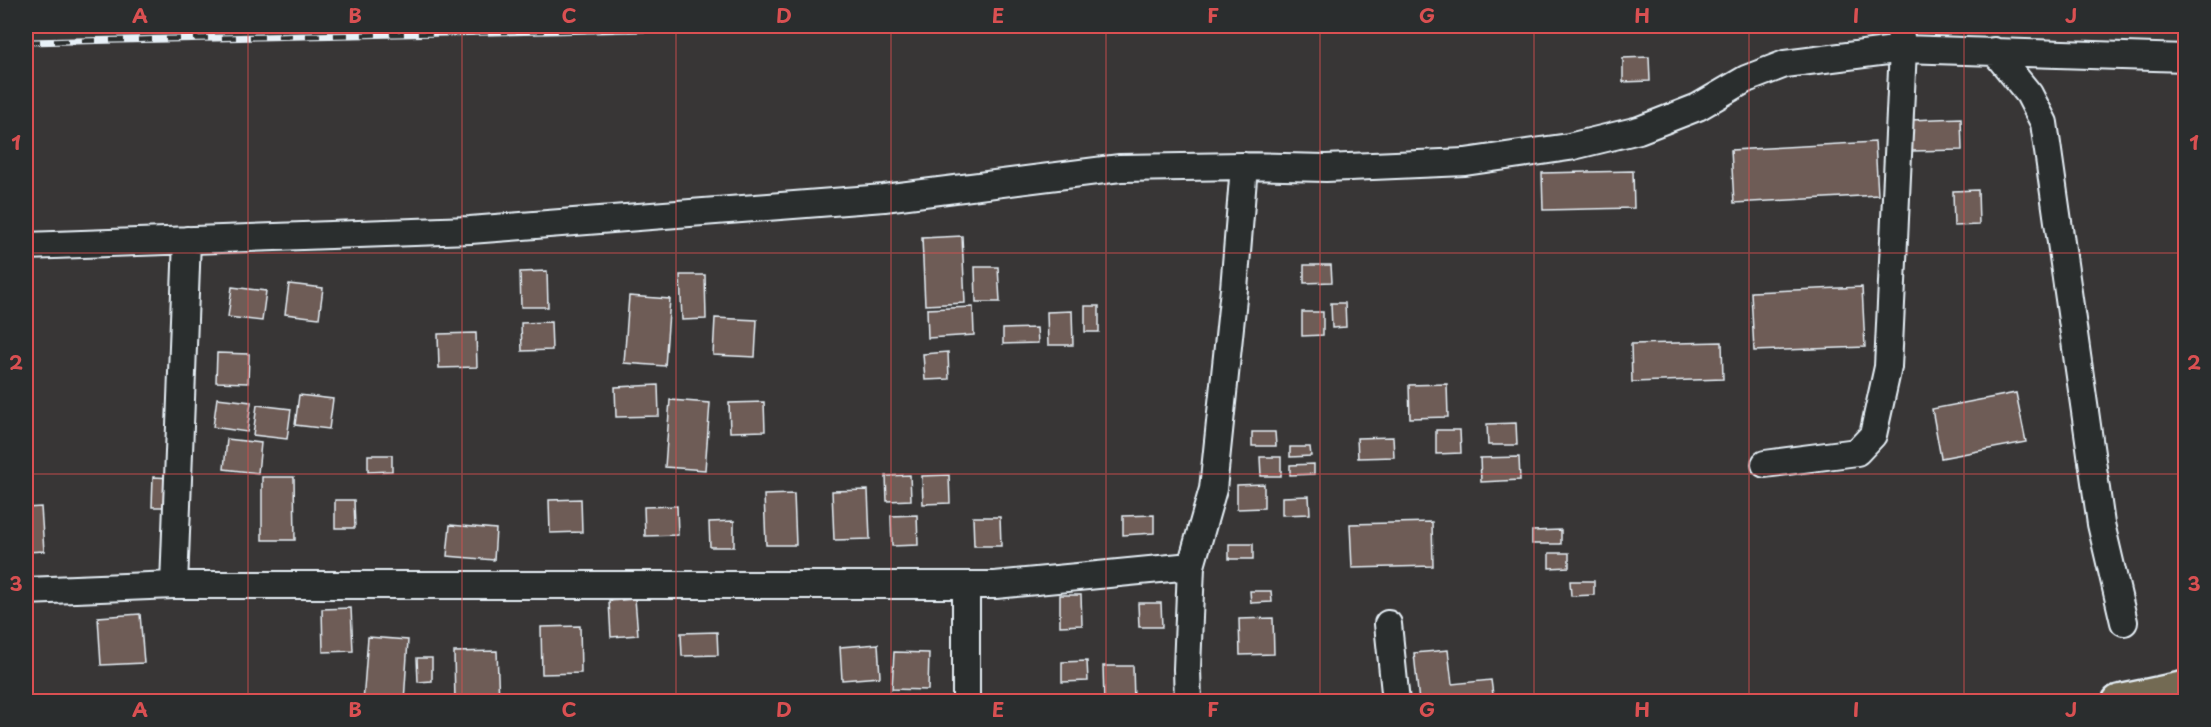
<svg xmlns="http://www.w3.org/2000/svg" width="2211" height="727" viewBox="0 0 2211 727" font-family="'Playpen Sans',sans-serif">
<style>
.building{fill:#6e5c56;stroke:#e8f1f8;stroke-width:1.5}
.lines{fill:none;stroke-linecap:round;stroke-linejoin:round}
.minor-casing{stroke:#e8f1f8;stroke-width:30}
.primary-casing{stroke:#e8f1f8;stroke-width:38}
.minor{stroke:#2a2d2e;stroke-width:26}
.primary{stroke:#736b52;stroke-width:33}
.rail-casing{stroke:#e8f1f8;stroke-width:7}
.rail{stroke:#2a2d2e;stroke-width:4.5;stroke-dasharray:14;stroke-linecap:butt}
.grid{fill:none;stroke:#da5052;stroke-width:1.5;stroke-opacity:0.55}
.neatline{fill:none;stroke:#da5052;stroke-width:2}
.grid-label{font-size:20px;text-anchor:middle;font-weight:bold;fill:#da5052}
</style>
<rect width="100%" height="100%" fill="#383636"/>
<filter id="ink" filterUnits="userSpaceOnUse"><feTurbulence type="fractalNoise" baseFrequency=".0167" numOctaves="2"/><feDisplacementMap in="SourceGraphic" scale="12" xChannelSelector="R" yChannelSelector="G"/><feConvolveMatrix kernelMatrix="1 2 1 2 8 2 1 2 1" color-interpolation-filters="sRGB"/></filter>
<g filter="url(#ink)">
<!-- building -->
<path class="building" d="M1649,57L1650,81L1623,82V58Z
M1961,118L1962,150L1911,151L1910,120Z
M1875,142L1878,195L1734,203L1731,150Z
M1633,171L1634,208L1543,210L1542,173Z
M1978,190L1979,225L1954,226L1953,191Z
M962,236L965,303L925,305L922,238Z
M1304,265H1331L1332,282L1304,283Z
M975,267H998L1000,302H976Z
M547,271L548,307H521L520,272Z
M680,275H705L706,319L682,320Z
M289,284L323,288L319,318L285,314Z
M232,287L266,291L262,321L228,317Z
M1862,287L1865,347L1754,351L1751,292Z
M629,296L670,299L665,366L624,363Z
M1331,303H1345L1346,327L1332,328Z
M1085,306H1099V332H1085Z
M973,307L974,335L928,338L927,309Z
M1072,311L1073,345H1048L1047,312Z
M1302,312H1323V335L1302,336Z
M715,318L757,320L755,357L713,355Z
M551,322L552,350L522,351L521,323Z
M1037,328L1038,343L1003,344V329Z
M476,333L477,367L439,368L438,334Z
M1722,342L1723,379L1632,382L1631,344Z
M948,352L949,379L925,380L923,354Z
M217,353L249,354L248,383L216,382Z
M1447,384L1448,417L1410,418L1409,385Z
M658,385L659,416L616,417L615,387Z
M2016,393L2026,442L1941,458L1932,409Z
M299,395L333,399L329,429L295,425Z
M217,398L251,402L247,432L213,427Z
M670,400L710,403L705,470L665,467Z
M764,402L765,431L730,432L729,403Z
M257,405L291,409L287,439L253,435Z
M1516,423L1517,445H1488L1487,424Z
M1436,430H1460L1461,453L1436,454Z
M1252,432H1275L1276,446H1252Z
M1393,437L1394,457L1358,458L1357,438Z
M227,439L261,443L258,473L224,469Z
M1290,447H1310L1311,456L1290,457Z
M368,455H392V471L368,472Z
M1260,457H1281V476H1261Z
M1519,457L1520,480L1481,482L1480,458Z
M1314,464V474L1290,475V465Z
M910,475L911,500L887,501L886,476Z
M949,475L950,503L923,504L922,476Z
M153,477L174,478V507H152Z
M262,477H294L295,540H262Z
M1264,484V508L1237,509V485Z
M868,490L870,539L834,540L832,491Z
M794,494L796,545H766L764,495Z
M1309,496L1310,514L1282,515V497Z
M581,499L582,532L550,533L549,500Z
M335,500H354L355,528H335Z
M677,506L678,535L645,536L644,507Z
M41,507L44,551L26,552V508Z
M917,515L918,545L892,546L891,516Z
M1154,515V533L1123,535V516Z
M973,517H1000L1001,546H974Z
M734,521V547H710L709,522Z
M1432,522L1433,566L1352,568L1350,524Z
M450,525L496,529L494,560L447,556Z
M1561,530V544H1532V531Z
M1229,544H1253V559H1229Z
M1549,553H1569V567L1549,568Z
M1570,581H1594V595L1571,596Z
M1250,591H1271L1272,602L1251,603Z
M1060,595H1081L1082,625L1060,626Z
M635,599L638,635L611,637L609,601Z
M1138,603H1161L1162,627H1139Z
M351,608L353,651L323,652L322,609Z
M140,614L144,663L101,665L98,617Z
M1273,618L1274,654L1240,655L1239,619Z
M580,626L581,673L542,674L541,627Z
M717,632L718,655L682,656L681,633Z
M368,637L408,640L404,702H363Z
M878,644L880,677L842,680L840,647Z
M1448,650L1452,684L1491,680L1494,702H1419L1414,653Z
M497,651L499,702H455L454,652Z
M894,652L929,653L928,690L892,689Z
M417,658H432V681L418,682Z
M1087,661L1088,681L1062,682V662Z
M1103,666H1133L1134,701L1104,702Z
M561,695L562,702H511V698Z"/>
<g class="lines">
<defs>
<path id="minor" d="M1994,51L2029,94L2044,123L2101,524L2124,622
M26,246L470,230L884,198L1120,168L1244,166L1326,168L1465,162L1569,147L1639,130L1698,107L1746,79L1785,64L1903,49L2186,58
M1765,464L1857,452L1873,435L1888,367L1903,49L1899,26
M174,585L187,240
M966,585V702
M26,591L174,585H995L1191,566
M1388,624L1396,702
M1188,702L1187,669L1191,566L1213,489L1234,289L1244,166"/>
<path id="primary" d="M2119,702L2186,688"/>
</defs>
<!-- minor casing -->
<use href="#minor" class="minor-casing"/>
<!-- primary casing -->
<use href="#primary" class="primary-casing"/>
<!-- minor -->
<use href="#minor" class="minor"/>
<!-- primary -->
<use href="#primary" class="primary"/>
<defs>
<path id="rail" d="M26,42L781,26"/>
</defs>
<!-- rail casing -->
<use href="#rail" class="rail-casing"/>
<!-- rail -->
<use href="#rail" class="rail"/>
</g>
</g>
<!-- grid -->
<path class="grid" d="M248,26V702M462,26V702M676,26V702M891,26V702M1106,26V702M1320,26V702M1534,26V702M1749,26V702M1964,26V702M26,253H2186M26,474H2186"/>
<!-- margin -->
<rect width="2211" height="727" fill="none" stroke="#2a2d2e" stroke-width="66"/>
<rect x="33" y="33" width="2145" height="661" class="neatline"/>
<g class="grid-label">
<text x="140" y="23">A</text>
<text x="355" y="23">B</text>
<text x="569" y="23">C</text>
<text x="784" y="23">D</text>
<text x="998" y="23">E</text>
<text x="1213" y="23">F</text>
<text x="1427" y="23">G</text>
<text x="1642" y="23">H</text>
<text x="1856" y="23">I</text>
<text x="2071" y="23">J</text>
<text x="16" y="150">1</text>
<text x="2194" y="150">1</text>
<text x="16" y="370">2</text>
<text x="2194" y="370">2</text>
<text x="16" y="591">3</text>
<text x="2194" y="591">3</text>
<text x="140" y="717">A</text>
<text x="355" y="717">B</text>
<text x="569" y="717">C</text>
<text x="784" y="717">D</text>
<text x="998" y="717">E</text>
<text x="1213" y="717">F</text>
<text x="1427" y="717">G</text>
<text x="1642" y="717">H</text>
<text x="1856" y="717">I</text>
<text x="2071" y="717">J</text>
</g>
</svg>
